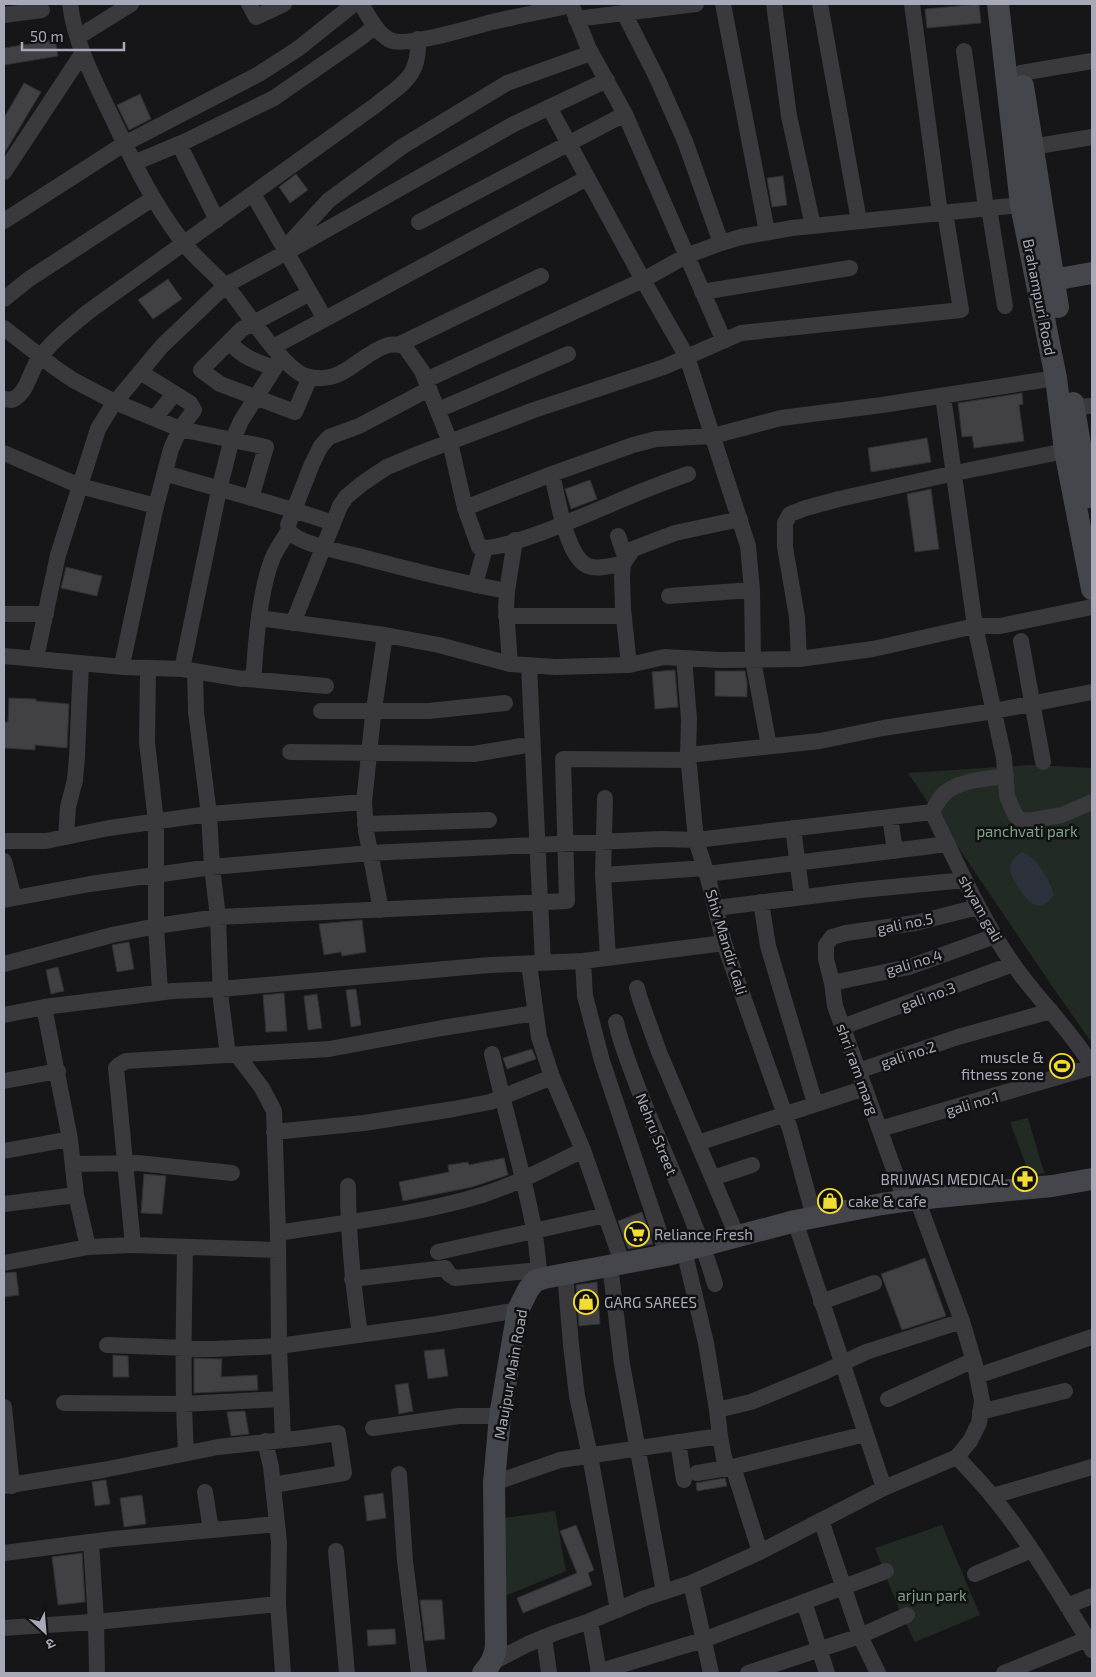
<svg xmlns="http://www.w3.org/2000/svg" width="1096" height="1677" viewBox="0 0 1096 1677" font-family="'Exo 2','Noto Sans Devanagari',sans-serif">
<style>
.green{fill:#222a24}
.water{fill:#2c313b}
.building{fill:#404045;stroke:#303034}
.lines{fill:none;stroke-linecap:round;stroke-linejoin:round}
.street{stroke:#39393e;stroke-width:16}
.secondary{stroke:#45454c;stroke-width:22}
.labels{text-anchor:middle;dominant-baseline:central;stroke-width:5;stroke-linejoin:round;paint-order:stroke}
.street-label{font-size:15px;fill:#a7a9b8;stroke:#111112}
.park-label{font-size:15px;fill:#7ea389;stroke:#111112}
.poi-label{font-size:15px;fill:#a7a9b8;stroke:#111112;text-anchor:start}
</style>
<rect width="100%" height="100%" fill="#161618"/>
<!-- green -->
<path class="green" d="M1030,765L1092,768V1043L1054,989L908,773Z
M1028,1118L1042,1166L1045,1173L1030,1176L1010,1122Z
M555,1511L566,1571L495,1600L497,1519Z
M942,1525L980,1615L915,1642L900,1612L875,1548Z"/>
<!-- water -->
<path class="water" d="M1022,852C1036,856 1051,881 1054,895C1040,915 1028,903 1019,888C1016,883 1011,876 1010,871C1009,863 1016,855 1022,852Z"/>
<!-- building -->
<path class="building" d="M979,4L981,23L927,28L925,9Z
M55,40L58,56L4,65V48Z
M24,83L41,92L4,154V118Z
M140,94L151,119L129,130L117,105Z
M296,174L308,190L290,203L279,187Z
M783,176L787,205L772,207L767,178Z
M168,279L182,299L153,319L138,300Z
M1022,393L1023,404L1019,405L1024,441L974,448L972,436L962,437L958,403Z
M927,438L931,462L871,472L868,448Z
M590,480L597,499L571,509L565,489Z
M931,489L939,549L915,552L907,494Z
M66,567L102,576L97,596L61,588Z
M675,670L678,707L655,709L652,672Z
M715,671H745L747,683V697L715,696Z
M9,698L36,699V701L69,704L67,748L35,745V750L4,748V722H8Z
M362,920L366,952L342,956L341,952L324,955L319,924Z
M129,942L134,969L117,972L112,945Z
M58,967L64,991L51,994L46,970Z
M356,989L361,1025L351,1027L346,990Z
M284,993L287,1031L266,1032L263,995Z
M317,994L322,1028L308,1030L304,996Z
M532,1049L536,1059L507,1069L503,1058Z
M504,1158L508,1175L472,1187L403,1201L399,1182L449,1172L448,1165L468,1162L469,1165Z
M144,1174L166,1176L162,1214L141,1213Z
M642,1212L653,1244L628,1249L618,1221Z
M925,1258L946,1316L902,1330L881,1274Z
M16,1272L19,1295L4,1297V1273Z
M597,1282L600,1324L579,1326L576,1285Z
M444,1349L448,1376L428,1379L424,1351Z
M113,1355L128,1356L129,1377H113Z
M194,1358L222,1359L221,1377L257,1375L258,1390L194,1393Z
M408,1383L413,1411L399,1414L395,1385Z
M245,1411L249,1434L231,1436L227,1412Z
M725,1478L727,1486L697,1491L696,1483Z
M106,1480L110,1504L95,1506L92,1482Z
M383,1493L386,1518L367,1521L364,1496Z
M142,1495L146,1524L124,1527L120,1498Z
M576,1525L594,1570L588,1573L592,1585L523,1613L517,1598L577,1573L560,1531Z
M82,1553L85,1602L58,1605L52,1557Z
M420,1600H442L445,1639L425,1641Z
M395,1629L396,1644L368,1646L367,1630Z"/>
<g class="lines">
<!-- street -->
<path class="street" d="M70,4C75,43 93,78 110,113C131,158 152,202 182,241C197,261 219,276 234,296C249,315 285,370 306,376C343,387 357,355 388,345C392,344 398,345 403,344L422,371L450,442L465,508L479,547C504,554 616,501 645,490C660,484 674,479 688,474
M249,4L256,17L284,4
M361,4C369,16 376,33 390,40C406,48 472,27 492,22C518,16 545,11 571,5
M571,4L588,47L625,114L724,341
M723,4L767,232
M774,4L789,116L813,226
M820,4L859,221
M912,4L940,213
M624,13L657,78L685,141L721,243
M4,15L42,10
M576,19L696,4
M78,37L131,4
M964,51L986,208
M1021,73L1092,61
M549,107L643,280L687,357L748,546L752,590L753,660L769,746
M179,144L217,220
M1032,147L1092,137
M134,163L184,142L274,98L362,37L375,26
M4,172L82,54
M253,194L325,319
M989,208L1005,306
M4,221L124,144L259,74L299,48L354,4
M419,222L625,114
M285,248L329,200L403,146L507,83L591,53
M702,292L850,268
M4,299L29,279L152,199
M4,328L54,367L73,380L115,402L180,429L266,447L251,498
M229,342C243,357 254,361 274,368
M398,345L541,276
M273,347L587,178
M140,372L190,403L194,410L180,429L171,449L155,510L122,665L123,667L182,669L242,679L251,677L254,671C256,638 260,588 273,557C277,548 284,539 289,530
M310,377L295,412L220,384L201,370L242,329L310,293
M426,380L643,280L686,256L721,243L741,237L792,228L1021,205
M429,389L359,426L329,437L321,446L312,464L288,525C288,527 289,530 290,532C299,544 346,553 362,557C410,570 458,582 507,591
M943,396L975,626L1004,758L1007,796L1012,808L1016,816L1022,821L1033,820L1062,815L1092,802
M4,399L12,400C27,393 29,375 37,362C48,344 72,325 88,312L376,105C403,83 420,77 418,39
M1074,407L1092,406
M438,410L568,354
M155,418L174,394
M4,453L80,486L156,506
M165,473C221,490 278,504 333,523
M552,474C557,495 566,557 588,566C598,570 612,565 623,564
M465,508L552,474L633,445L656,439L713,436L781,418L882,405L1056,378
M618,536L626,559
M475,585L485,548
M669,596L752,590
M4,614H46
M506,616H624
M259,618L385,635L439,645L510,664L555,667L629,665L664,657L720,660L799,659L873,649L975,626H1000L1092,607
M293,623L340,506L346,497L363,483L387,467L418,454L534,410L664,367L741,333L961,310L945,212
M1021,641L1043,762
M4,656L123,667
M36,658L58,555L98,429L112,406L162,346L226,285L287,252L514,124L607,80
M684,658L689,719L688,755L696,840L708,878L724,943L790,1129L814,1217
M799,659L797,617L785,547V523L790,514L806,508L839,499L955,473L1065,451
M510,664L506,608L507,591L515,540
M629,665L623,609L622,577L623,564L633,549L675,533L740,519
M529,666L543,963
M148,668L147,742L156,822V926L160,992
M182,669L219,490L230,446L241,421L281,358
M195,671L196,712L209,814L212,867L218,917L221,1001L228,1055
M247,679L326,686
M321,711H429L505,703
M290,752L474,754L521,746
M688,755L820,741L883,728L994,711L1092,692
M1006,776C986,779 957,780 943,795C938,800 935,807 932,812C957,863 980,917 1013,964C1037,999 1070,1029 1092,1066
M890,817L895,851
M365,824L489,820
M793,828L802,897
M66,837L68,807L75,780L77,756L81,663
M4,841H46L109,828L209,814L364,802
M4,861L14,898
M707,874L948,844
M603,875L605,798
M4,900L90,884L212,867L370,853L661,839L696,840L932,812
M761,902L768,946L815,1103
M716,908L861,890L965,880
M381,910L366,831L364,802L373,716L385,635
M608,958L603,875L705,868
M583,961L585,996L602,1061L667,1255
M4,964L112,935L156,926L218,917L567,901L563,759L688,760
M529,964L539,1037L552,1077L583,1150L622,1262
M832,983L909,967L995,936
M637,988L640,999L659,1052L737,1236
M44,1007L70,1139L76,1195L88,1247
M4,1015L44,1007L173,991L221,989L490,965L583,961L724,943
M616,1022C621,1045 630,1066 638,1088C663,1153 695,1217 715,1284
M842,1027L1013,964
M492,1054C505,1113 523,1170 534,1229C537,1246 538,1263 540,1279
M237,1055L262,1088L274,1111L278,1233L279,1346L283,1440
M858,1071L958,1037L1051,1011
M4,1081L58,1071
M880,1129L1092,1067
M274,1132L364,1123L454,1109L490,1102L552,1077
M698,1143L865,1088
M4,1151L70,1139
M73,1164L138,1163L232,1173
M713,1178L752,1165
M348,1186C348,1236 353,1285 360,1335
M905,1200L835,1006L832,983L826,959V945L832,937L846,933L915,923L978,907
M4,1204L76,1195
M795,1221L884,1488
M278,1233C346,1222 416,1215 482,1195C517,1184 550,1166 583,1150
M133,1245L116,1068L119,1065L126,1061L329,1049L442,1028L535,1013
M185,1247C184,1316 182,1384 186,1452
M684,1250L706,1343L717,1410L720,1436L724,1458L727,1465L733,1467L865,1434
M438,1252L606,1215
M4,1263L88,1247L133,1245L278,1250
M610,1265L622,1364L664,1592
M565,1273L571,1345L577,1396L590,1456L618,1610
M352,1279L445,1268L449,1274L455,1278L539,1270
M821,1302L874,1283
M107,1345L213,1349L279,1346L437,1324L518,1310
M977,1376L1092,1337
M888,1399L974,1360
M64,1403L183,1404L281,1399
M4,1407L12,1486
M717,1410L751,1402L824,1372L866,1352L962,1321
M980,1412L1065,1391
M373,1428L459,1416H500
M265,1441L271,1467L279,1542L278,1604L283,1673
M678,1442L684,1480
M957,1457C969,1470 982,1483 993,1497C1029,1541 1057,1590 1087,1638L1092,1650
M697,1473L733,1467L760,1552
M399,1474L405,1561L419,1673
M494,1483L560,1460L720,1436
M4,1486L103,1470L218,1447L303,1438L338,1433L344,1473L273,1485
M205,1492L211,1530
M993,1496L1092,1467
M821,1520L860,1636L878,1673
M91,1542L96,1622L97,1673
M336,1551L347,1673
M4,1553L113,1539L277,1524
M975,1574L1032,1550
M691,1583L711,1673
M804,1602L827,1673
M1067,1606L1092,1596
M590,1621L599,1673
M4,1628L106,1621L278,1604
M544,1637L549,1673
M491,1663L528,1644L555,1633L590,1621L645,1598L691,1583L760,1552L884,1488L957,1457L970,1441L979,1423L982,1401L975,1365L962,1321L917,1199
M598,1672L703,1640L886,1571
M748,1673L860,1636L907,1615
M1004,1673L1092,1637"/>
<!-- secondary -->
<path class="secondary" d="M998,4L1021,205L1056,378L1065,451L1092,589
M1023,86L1058,307
M1053,280L1092,273
M1073,403L1089,497
M483,1673C491,1664 495,1657 496,1645L494,1483L500,1416L518,1310L528,1290L535,1281L544,1278L667,1255L795,1221L882,1204L917,1199L1052,1186L1092,1179"/>
</g>
<!-- icons -->
<defs>
<symbol id="stadium-ring" viewBox="-11 -11 22 22"><circle r="9.5" fill="#111112" stroke="#f2db33" stroke-width="1.5"/><path d="M0-5a6.5 5 0 1 0 0 10a6.5 5 0 1 0 0-10ZM-3.5-1.8h7v3.6h-7Z" fill="#f2db33"/></symbol>
<symbol id="pharmacy-ring" viewBox="-11 -11 22 22"><circle r="9.5" fill="#111112" stroke="#f2db33" stroke-width="1.5"/><path d="M-2-6h4v4h4v4h-4v4h-4v-4h-4v-4h4Z" fill="#f2db33"/></symbol>
<symbol id="shop-ring" viewBox="-11 -11 22 22"><circle r="9.5" fill="#111112" stroke="#f2db33" stroke-width="1.5"/><path d="M-5-2.5h2.3a2.7 3.5 0 0 1 5.4 0H5L5.5 6h-11ZM-1.5-2.5h3a1.5 2.3 0 0 0-3 0Z" fill="#f2db33"/></symbol>
<symbol id="supermarket-ring" viewBox="-11 -11 22 22"><circle r="9.5" fill="#111112" stroke="#f2db33" stroke-width="1.5"/><path d="M-6-5.5h2.5l.6 2H6L4.5 2H-2.5L-4.4-4H-6ZM-1.5 3.2a1.3 1.3 0 1 0 .1 0ZM3 3.2a1.3 1.3 0 1 0 .1 0Z" fill="#f2db33"/></symbol>
</defs>
<g fill-rule="evenodd">
<use href="#stadium-ring" x="1048" y="1052" width="28" height="28"/>
<use href="#pharmacy-ring" x="1011" y="1165" width="28" height="28"/>
<use href="#shop-ring" x="816" y="1187" width="28" height="28"/>
<use href="#supermarket-ring" x="623" y="1220" width="28" height="28"/>
<use href="#shop-ring" x="572" y="1288" width="28" height="28"/>
</g>
<g class="labels">
<!-- street labels -->
<g class="street-label">
<text transform="translate(1040 297) rotate(79)">Brahampuri Road</text>
<text transform="translate(981 908) rotate(61)">shyam gali</text>
<text transform="translate(905 923) rotate(-11)">gali no.5</text>
<text transform="translate(727 942) rotate(73)">Shiv Mandir Gali</text>
<text transform="translate(914 962) rotate(-16)">gali no.4</text>
<text transform="translate(928 996) rotate(-20)">gali no.3</text>
<text transform="translate(908 1054) rotate(-18)">gali no.2</text>
<text transform="translate(858 1069) rotate(70)">shri ram marg</text>
<text transform="translate(972 1103) rotate(-16)">gali no.1</text>
<text transform="translate(657 1134) rotate(68)">Nehru Street</text>
<text transform="translate(510 1374) rotate(-80)">Maujpur Main Road</text>
</g>
<!-- park labels -->
<g class="park-label">
<text x="1027" y="831">panchvati park</text>
<text x="932" y="1595">arjun park</text>
</g>
<!-- poi labels -->
<g class="poi-label">
<text x="1044" y="1057" text-anchor="end">muscle &amp;<tspan x="1044" dy="17">fitness zone</tspan></text>
<text x="1008" y="1179" text-anchor="end">BRIJWASI MEDICAL</text>
<text x="848" y="1201">cake &amp; cafe</text>
<text x="654" y="1234">Reliance Fresh</text>
<text x="604" y="1302">GARG SAREES</text>
</g>
</g>
<!-- border -->
<rect width="1096" height="1677" fill="none" stroke="#a7a9b8" stroke-width="10"/>
<!-- north arrow -->
<g transform="translate(45 1632) rotate(154)" stroke="#111112" stroke-width="4" paint-order="stroke">
<path d="M0-4L9 19L0 12L-9 19Z" fill="#a7a9b8"/>
<text y="-8" font-size="14" font-weight="bold" text-anchor="middle" fill="#a7a9b8">उ</text>
</g>
<!-- scale -->
<path d="M22 42v8h102v-8" fill="none" stroke="#a7a9b8" stroke-width="2.5"/>
<text x="30" y="42" font-size="15" fill="#a7a9b8" stroke="#111112" stroke-width="4" paint-order="stroke">50 m</text>
</svg>
